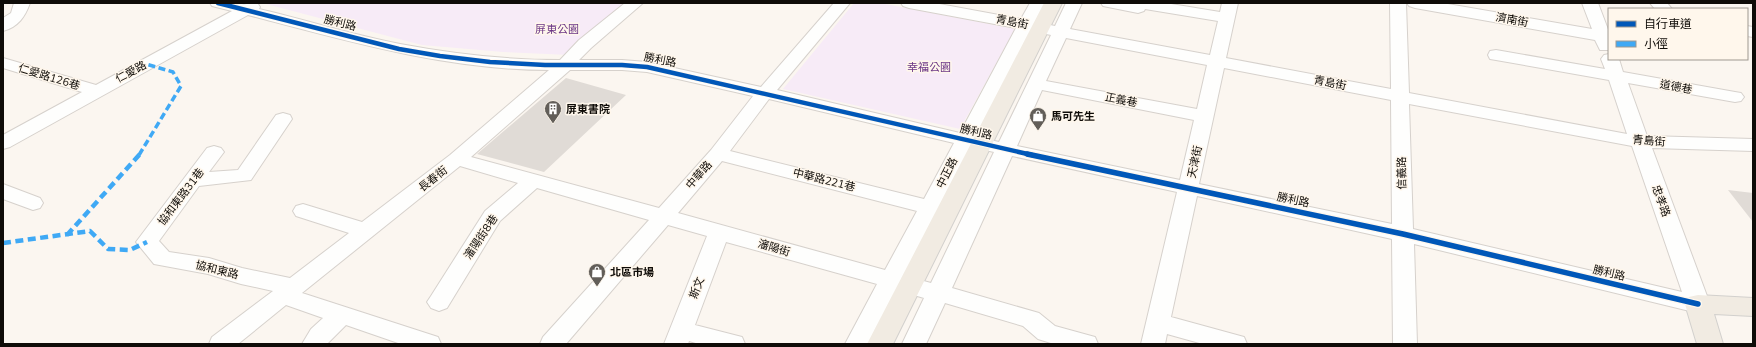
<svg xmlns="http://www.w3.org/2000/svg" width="1756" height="347" viewBox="0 0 1756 347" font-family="'Nunito Sans','Noto Sans TC',sans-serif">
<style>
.green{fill:#f7ebf7}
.building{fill:#e0dbd6}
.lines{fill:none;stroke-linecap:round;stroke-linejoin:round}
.minor-casing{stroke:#d6d1cc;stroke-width:2}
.major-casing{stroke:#d2d0cd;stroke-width:2}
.minor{fill:#fefefd;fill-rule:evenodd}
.major{fill:#f1ebe2;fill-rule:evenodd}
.quiet-far1{stroke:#3fa9f5;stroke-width:3.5;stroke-dasharray:7 3.5;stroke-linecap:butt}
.quiet{stroke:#3fa9f5;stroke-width:4.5;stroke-dasharray:8 4.5;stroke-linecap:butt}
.cycleway-far1-casing{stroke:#fff7ec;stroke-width:6}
.cycleway-casing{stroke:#fff7ec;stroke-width:8}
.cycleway-far1{stroke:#0057b8;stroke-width:4.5}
.cycleway{stroke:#0057b8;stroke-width:5.5}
.labels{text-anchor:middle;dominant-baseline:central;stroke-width:3;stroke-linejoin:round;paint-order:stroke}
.street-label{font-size:11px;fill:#0f0c08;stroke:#fff7ec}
.park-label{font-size:11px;fill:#6b3585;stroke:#fff7ec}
.poi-label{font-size:11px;font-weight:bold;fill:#0f0c08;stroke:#fff7ec;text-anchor:start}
</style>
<rect width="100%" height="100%" fill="#fbf6f0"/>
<!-- green -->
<path class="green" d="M269,3H631L569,55L503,52L422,45L266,4Z
M854,3H880L1015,29L960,129L783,89Z"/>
<!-- building -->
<path class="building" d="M566,78L626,95L544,172L477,154Z
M1728,190L1753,193V222Z"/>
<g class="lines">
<defs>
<path id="minor" d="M14,3H30C25,17 18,27 3,31V18L11,13Z
M210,3C221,3 231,3 242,4C247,5 252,2 258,4L260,7L259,9C306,20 353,35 400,44C453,54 507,60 560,60L579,40L625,3H643L591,48L579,60H622L647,62L761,87L834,3H850L777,90L960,133L1016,28L909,8L903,6L901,3H934L1021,19L1030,3H1046L1036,22L1055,26L1066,3H1082L1070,29L1210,55L1218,21L1145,9L1144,11L1138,13L1103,6L1101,3H1165L1220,12L1222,3H1238L1226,58L1391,89L1390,3H1406L1409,93L1627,134L1609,80L1496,60L1490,59L1488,55L1490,51L1496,50L1605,69L1601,59L1604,55L1609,54V59H1619L1623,72L1735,92L1741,93L1744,97L1741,101L1735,102L1628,83L1647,136L1753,139V151L1652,148L1710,304L1706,310L1698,313L1414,244L1417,344H1393L1392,239L1197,196L1171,317L1244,337L1247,344H1203L1167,334L1165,344H1141L1177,192L1012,156L952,288L1039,313L1055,326L1095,337L1098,344H1054L1038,339L1023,326L945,303L926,344H902L924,298L897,290L869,344H845L877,284L726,242L695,325L742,337L745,344H699L689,341L688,344H664L707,236L668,225L566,344H540L543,337L649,220L537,188L500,221L447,308L439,311L431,308L427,302L431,296L485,211L518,183L460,166L302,293L438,337L441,344H401L346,325L327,344H302L311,329L323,318L286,305L238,344H209L212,337L273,291L241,284L208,274L154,264L136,242L207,148L214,146L221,148L224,152L209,172L238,170L276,115L283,113L290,115L292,119L251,180L199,186L159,241L169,252L209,258L242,268L290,278L349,233L296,216L293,211L296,206L303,204L362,222L450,155L549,70C446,70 347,41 248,15L10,147L3,149V135L82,92L3,68V58L96,85L232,11L212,6ZM1031,31L1051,35L999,142L977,137ZM1066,38L1207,65L1197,109L1046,81ZM1224,68L1391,100L1392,224L1199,184ZM570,70H622L647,72L753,96L711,150L659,208L471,157ZM1042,90L1194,120L1180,180L1017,146ZM769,99L954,143L924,199L730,151ZM1409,104L1632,146L1682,292L1413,229ZM971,147L994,152L931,283L905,276ZM722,161L917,211L885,270L678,213Z
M1407,3H1442L1592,29L1582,3H1598L1609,32V50H1600L1595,40L1415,8L1409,6Z
M1650,3H1667L1672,9H1655Z
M1747,26L1753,27V37L1747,36Z
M3,184L40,198L43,203L40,208L33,210L3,199Z"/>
<path id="major" d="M1044,3H1062L893,344H867Z
M1698,295L1753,298V316L1714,314L1723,344H1697L1685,304L1689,297Z"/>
</defs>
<!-- minor casing -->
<use href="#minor" class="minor-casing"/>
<!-- major casing -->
<use href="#major" class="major-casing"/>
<!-- minor -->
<use href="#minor" class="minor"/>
<!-- major -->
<use href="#major" class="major"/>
<!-- quiet-far1 -->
<path class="quiet-far1" d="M139,155L181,86L173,72L146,64"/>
<!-- quiet -->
<path class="quiet" d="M67,235L140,154
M3,243L90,231L108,249L130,250L147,242"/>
<defs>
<path id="cycleway-far1" d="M218,3L399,49L440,56L490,62L545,65H622L647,67L1032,155"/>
<path id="cycleway" d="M1027,154L1403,234L1698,304"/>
</defs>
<!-- cycleway-far1 casing -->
<use href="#cycleway-far1" class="cycleway-far1-casing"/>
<!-- cycleway casing -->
<use href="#cycleway" class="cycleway-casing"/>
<!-- cycleway-far1 -->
<use href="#cycleway-far1" class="cycleway-far1"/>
<!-- cycleway -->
<use href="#cycleway" class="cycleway"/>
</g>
<!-- icons -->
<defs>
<symbol id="building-pin" viewBox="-11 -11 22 30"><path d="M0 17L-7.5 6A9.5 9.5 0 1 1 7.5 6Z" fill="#625e59" stroke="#fff7ec"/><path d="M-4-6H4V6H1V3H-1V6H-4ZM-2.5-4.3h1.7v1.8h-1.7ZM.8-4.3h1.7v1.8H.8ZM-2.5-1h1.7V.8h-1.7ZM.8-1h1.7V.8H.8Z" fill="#fff"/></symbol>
<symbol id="shop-pin" viewBox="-11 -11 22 30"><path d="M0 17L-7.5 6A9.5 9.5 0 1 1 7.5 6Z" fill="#625e59" stroke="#fff7ec"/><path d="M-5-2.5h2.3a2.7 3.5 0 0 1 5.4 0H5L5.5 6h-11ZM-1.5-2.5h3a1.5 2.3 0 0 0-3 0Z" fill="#fff"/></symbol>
</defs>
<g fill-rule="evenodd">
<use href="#building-pin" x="543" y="99" width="20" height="27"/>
<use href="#shop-pin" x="1028" y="106" width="20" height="27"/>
<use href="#shop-pin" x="587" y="262" width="20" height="27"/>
</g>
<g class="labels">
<!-- street labels -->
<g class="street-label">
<text transform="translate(1512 20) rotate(10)">濟南街</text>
<text transform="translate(1012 22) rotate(11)">青島街</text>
<text transform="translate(340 23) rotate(14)">勝利路</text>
<text transform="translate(660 60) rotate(11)">勝利路</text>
<text transform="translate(131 72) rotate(-28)">仁愛路</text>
<text transform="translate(49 77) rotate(17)">仁愛路126巷</text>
<text transform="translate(1330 83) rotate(11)">青島街</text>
<text transform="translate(1676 87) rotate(10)">道德巷</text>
<text transform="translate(1121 100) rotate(11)">正義巷</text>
<text transform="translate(976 132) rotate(13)">勝利路</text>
<text transform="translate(1649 141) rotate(4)">青島街</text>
<text transform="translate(1195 162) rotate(-78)">天津街</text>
<text transform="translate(947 173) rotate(-63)">中正路</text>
<text transform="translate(1402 173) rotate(-91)">信義路</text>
<text transform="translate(699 175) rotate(-49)">中華路</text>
<text transform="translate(433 179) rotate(-38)">長春街</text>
<text transform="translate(824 180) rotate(14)">中華路221巷</text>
<text transform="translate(181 197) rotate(-53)">協和東路31巷</text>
<text transform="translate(1293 200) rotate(12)">勝利路</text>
<text transform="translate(1661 201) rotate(70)">忠孝路</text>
<text transform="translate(481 237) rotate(-56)">瀋陽街8巷</text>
<text transform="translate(774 248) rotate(16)">瀋陽街</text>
<text transform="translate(217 270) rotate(14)">協和東路</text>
<text transform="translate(1609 273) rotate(13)">勝利路</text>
<text transform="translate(697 288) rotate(-69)">斯文</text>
</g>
<!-- park labels -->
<g class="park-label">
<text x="557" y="29">屏東公園</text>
<text x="929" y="67">幸福公園</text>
</g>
<!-- poi labels -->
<g class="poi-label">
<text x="566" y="109">屏東書院</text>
<text x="1051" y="116">馬可先生</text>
<text x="610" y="272">北區市場</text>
</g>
</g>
<!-- border -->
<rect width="1756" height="347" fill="none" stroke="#0f0c08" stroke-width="8"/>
<!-- legend -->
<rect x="1608" y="8" width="140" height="52" fill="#fff7ec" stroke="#9f9991"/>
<rect x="1616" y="21" width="20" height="6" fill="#0057b8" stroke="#9f9991"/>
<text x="1644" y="28" font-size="12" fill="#0f0c08">自行車道</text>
<rect x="1616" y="41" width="20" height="6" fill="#3fa9f5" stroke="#9f9991"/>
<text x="1644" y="48" font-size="12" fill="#0f0c08">小徑</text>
</svg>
